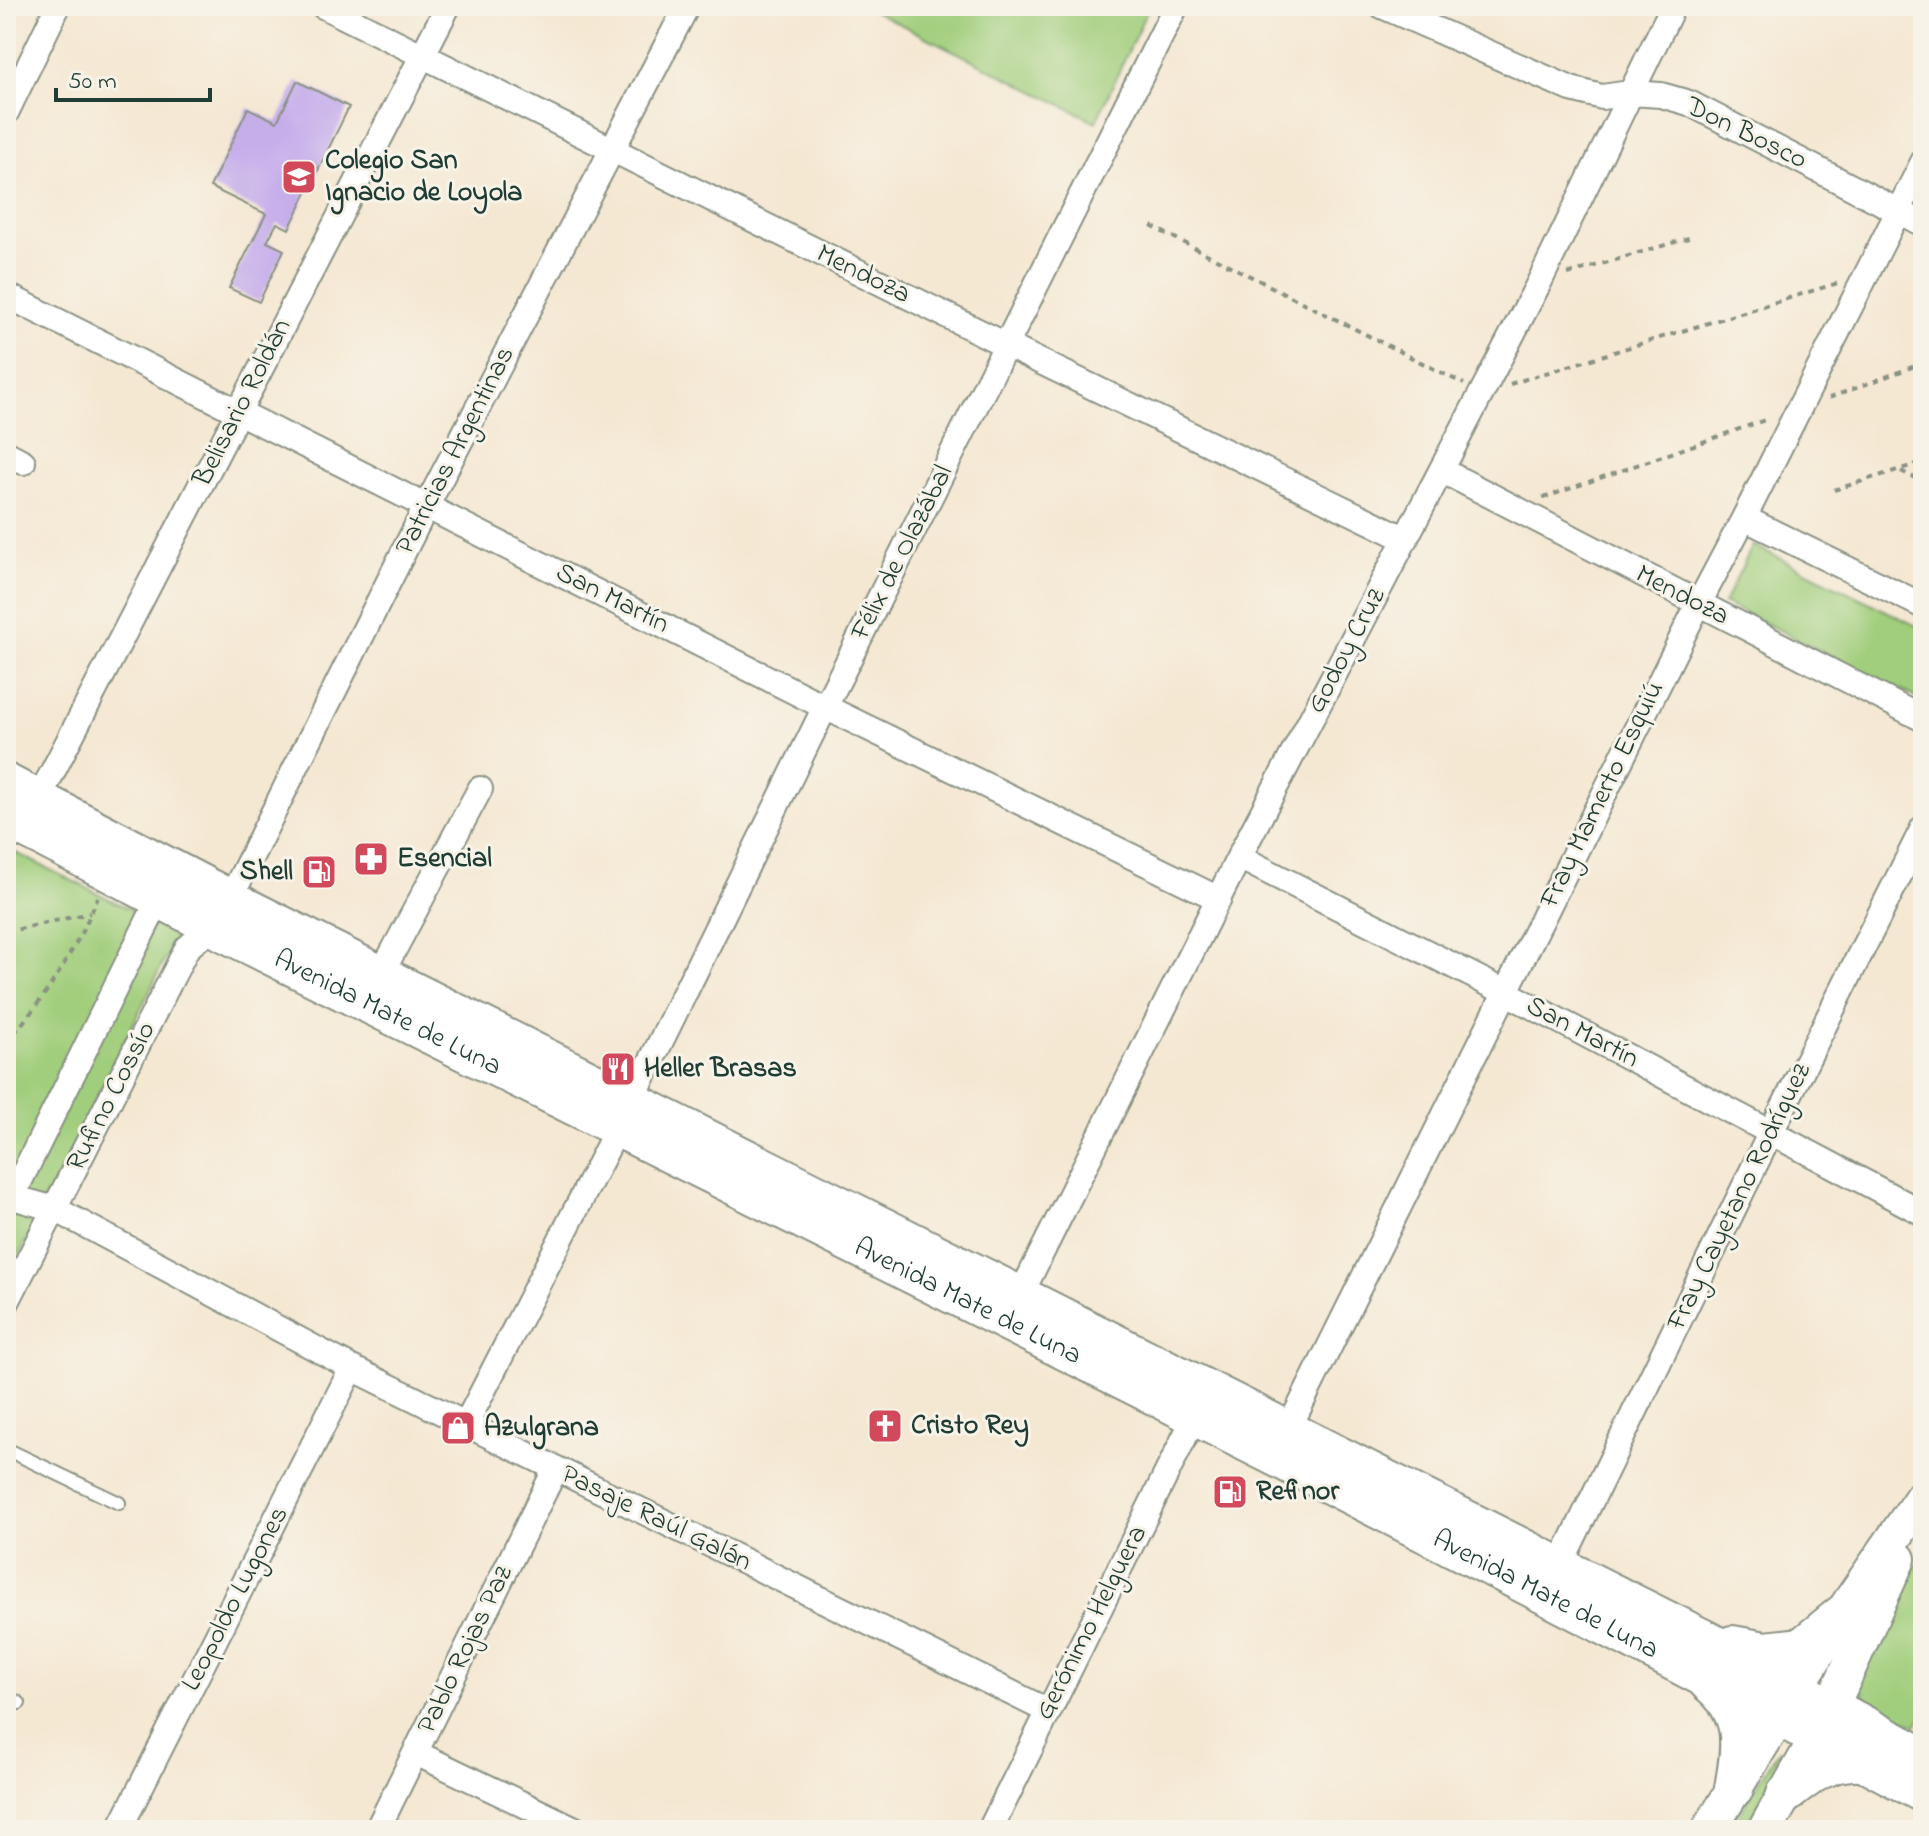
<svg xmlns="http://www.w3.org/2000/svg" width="1929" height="1836" viewBox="0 0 1929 1836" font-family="'Indie Flower',sans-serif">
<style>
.green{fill:#a1ce7b;stroke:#608658;stroke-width:2}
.building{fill:#c6aeeb}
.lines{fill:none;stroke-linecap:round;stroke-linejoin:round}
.service-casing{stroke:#8a9284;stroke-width:16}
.minor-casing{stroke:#8a9284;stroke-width:28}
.secondary-casing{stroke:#8a9284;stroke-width:38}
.primary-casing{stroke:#8a9284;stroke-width:42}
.path{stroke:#8a9284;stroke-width:4;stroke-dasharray:6 6;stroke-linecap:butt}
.service{stroke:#fff;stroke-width:12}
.minor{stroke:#fff;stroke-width:24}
.secondary{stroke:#fff;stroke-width:34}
.primary{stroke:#fff;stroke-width:38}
.labels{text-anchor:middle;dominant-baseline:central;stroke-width:6;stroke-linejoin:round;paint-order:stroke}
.street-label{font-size:28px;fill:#1f3d34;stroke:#f7f3e8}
.poi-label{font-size:28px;font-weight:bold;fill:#1f3d34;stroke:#f7f3e8;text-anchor:start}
</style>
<rect width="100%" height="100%" fill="#f7f3e8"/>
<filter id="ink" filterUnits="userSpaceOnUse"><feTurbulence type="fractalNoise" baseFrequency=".0125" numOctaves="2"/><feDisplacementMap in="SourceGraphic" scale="16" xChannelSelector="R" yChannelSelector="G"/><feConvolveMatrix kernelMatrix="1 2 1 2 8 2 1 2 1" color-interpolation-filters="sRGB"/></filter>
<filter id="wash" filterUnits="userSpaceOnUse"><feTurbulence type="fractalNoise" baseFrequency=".006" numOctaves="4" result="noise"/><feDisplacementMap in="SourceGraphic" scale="32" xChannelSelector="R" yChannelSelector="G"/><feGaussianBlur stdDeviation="1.8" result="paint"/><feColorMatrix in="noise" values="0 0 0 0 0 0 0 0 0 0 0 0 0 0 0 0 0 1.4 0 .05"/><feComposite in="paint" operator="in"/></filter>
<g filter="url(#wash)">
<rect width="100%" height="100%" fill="#f5e8d3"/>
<!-- green -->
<path class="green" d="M864,6H1149L1096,122Z
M1753,545L1923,629V701L1724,603Z
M6,848L178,933L6,1282Z
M1923,1554V1713L1916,1726L1867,1700L1858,1684L1864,1659Z
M1779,1749L1791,1758L1747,1830H1730Z"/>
<g id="blocks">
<!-- building -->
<path class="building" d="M297,81L349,107L289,229L277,223L267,242L284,250L259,302L229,288L266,214L210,187L248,108L277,122Z"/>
</g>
</g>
<g filter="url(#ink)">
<use href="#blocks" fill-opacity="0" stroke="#8a9284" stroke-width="2"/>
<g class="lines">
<defs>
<path id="service" d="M6,1449L119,1503
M6,1696L19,1703"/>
<path id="minor" d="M323,6L1008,346L1406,539
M1382,6L1571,89L1602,97L1630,93L1661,95L1689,103L1923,224
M6,113L58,6
M6,295L825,707L1219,899
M6,453L23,462
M1443,471L1923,719
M1744,518L1923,606
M38,800L448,6
M1239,857L1505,992L1923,1213
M381,974L480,789
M12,1197L160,897
M6,1201L12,1197L55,1209L352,1368L1048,1711
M1020,1296L1239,857L1539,283L1673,6
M6,1304L187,948L213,926L230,899L427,505L687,6
M466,1424L632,1100L825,707L1176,6
M1288,1430L1698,605L1744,518L1923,162
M1559,1567L1771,1132L1923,828
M416,1753L577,1830
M119,1830L352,1368
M377,1830L555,1470
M990,1830L1195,1416"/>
<path id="secondary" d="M1709,1830L1841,1615L1923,1496
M1765,1830L1818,1736L1898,1559"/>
<g id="primary">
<path d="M6,783L245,907L1706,1640L1923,1757"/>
<path id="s1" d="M6,819C83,857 159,899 236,938C801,1219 1367,1496 1923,1793"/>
<path d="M1732,1645L1765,1651L1802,1647L1841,1615"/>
<path d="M1708,1682C1746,1712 1742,1744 1734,1788"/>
<path d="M1786,1794C1811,1774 1830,1759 1863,1761"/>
</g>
</defs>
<!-- service casing -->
<use href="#service" class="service-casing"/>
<!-- minor casing -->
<use href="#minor" class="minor-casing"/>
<!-- secondary casing -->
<use href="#secondary" class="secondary-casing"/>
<!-- primary casing -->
<use href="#primary" class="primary-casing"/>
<!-- path -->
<path class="path" d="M1151,226L1464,384
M1568,274L1692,237
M1510,384L1838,283
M1829,398L1923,363
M1901,471L1923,482
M1834,490L1923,462
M1543,498L1768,419
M6,932L90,913
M6,1042C45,1000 76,949 98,897"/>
<!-- service -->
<use href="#service" class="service"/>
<!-- minor -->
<use href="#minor" class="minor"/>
<!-- secondary -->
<use href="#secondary" class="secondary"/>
<!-- primary -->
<use href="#primary" class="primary"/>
</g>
</g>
<!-- icons -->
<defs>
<symbol id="school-square" viewBox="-11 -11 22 22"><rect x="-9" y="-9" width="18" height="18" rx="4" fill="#d1495b" stroke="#f7f3e8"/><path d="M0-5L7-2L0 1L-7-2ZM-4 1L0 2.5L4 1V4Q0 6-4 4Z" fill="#fff"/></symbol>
<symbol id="pharmacy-square" viewBox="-11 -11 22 22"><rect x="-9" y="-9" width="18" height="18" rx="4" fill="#d1495b" stroke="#f7f3e8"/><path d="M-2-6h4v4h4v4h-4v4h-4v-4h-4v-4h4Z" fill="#fff"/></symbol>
<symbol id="fuel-square" viewBox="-11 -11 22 22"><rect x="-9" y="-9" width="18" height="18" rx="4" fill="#d1495b" stroke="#f7f3e8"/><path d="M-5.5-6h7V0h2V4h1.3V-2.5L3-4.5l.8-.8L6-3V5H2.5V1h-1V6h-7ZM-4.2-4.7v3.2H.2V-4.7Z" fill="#fff"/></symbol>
<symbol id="restaurant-square" viewBox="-11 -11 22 22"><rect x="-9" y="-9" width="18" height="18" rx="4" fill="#d1495b" stroke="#f7f3e8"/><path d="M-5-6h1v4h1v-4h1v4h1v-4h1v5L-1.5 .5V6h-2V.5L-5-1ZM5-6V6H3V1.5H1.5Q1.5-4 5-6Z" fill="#fff"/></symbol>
<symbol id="church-square" viewBox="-11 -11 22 22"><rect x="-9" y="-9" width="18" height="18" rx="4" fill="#d1495b" stroke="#f7f3e8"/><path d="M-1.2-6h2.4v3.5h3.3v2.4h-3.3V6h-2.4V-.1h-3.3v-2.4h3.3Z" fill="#fff"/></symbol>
<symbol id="shop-square" viewBox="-11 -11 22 22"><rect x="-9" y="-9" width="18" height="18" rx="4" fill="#d1495b" stroke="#f7f3e8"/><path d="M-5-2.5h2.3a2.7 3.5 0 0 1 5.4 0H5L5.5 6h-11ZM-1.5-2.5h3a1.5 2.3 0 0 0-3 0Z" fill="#fff"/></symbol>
</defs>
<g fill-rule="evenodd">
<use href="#school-square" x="279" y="157" width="40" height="40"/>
<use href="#pharmacy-square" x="351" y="839" width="40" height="40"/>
<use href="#fuel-square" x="299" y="852" width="40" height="40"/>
<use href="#restaurant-square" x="598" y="1049" width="40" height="40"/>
<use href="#church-square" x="865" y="1406" width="40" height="40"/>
<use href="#shop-square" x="438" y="1408" width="40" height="40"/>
<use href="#fuel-square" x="1210" y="1472" width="40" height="40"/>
</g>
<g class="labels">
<!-- street labels -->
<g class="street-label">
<text transform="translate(1746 134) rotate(26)">Don Bosco</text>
<text transform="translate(863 275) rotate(26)">Mendoza</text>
<text transform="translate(243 403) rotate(-63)">Belisario Roldán</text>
<text transform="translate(456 451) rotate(-63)">Patricias Argentinas</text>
<text transform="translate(903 553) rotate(-63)">Félix de Olazábal</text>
<text transform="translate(1682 596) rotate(27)">Mendoza</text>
<text transform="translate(612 599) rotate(27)">San Martín</text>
<text transform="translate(1347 651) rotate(-62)">Godoy Cruz</text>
<text transform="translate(1603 795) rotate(-64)">Fray Mamerto Esquiú</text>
<text stroke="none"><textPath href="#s1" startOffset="428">Avenida Mate de Luna</textPath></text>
<text transform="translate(1582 1033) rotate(28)">San Martín</text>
<text transform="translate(112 1097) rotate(-63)">Rufino Cossío</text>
<text transform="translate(1740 1197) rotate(-64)">Fray Cayetano Rodríguez</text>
<text stroke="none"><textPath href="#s1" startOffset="1076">Avenida Mate de Luna</textPath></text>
<text transform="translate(656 1519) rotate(26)">Pasaje Raúl Galán</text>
<text stroke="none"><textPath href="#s1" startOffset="1724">Avenida Mate de Luna</textPath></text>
<text transform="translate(236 1599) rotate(-63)">Leopoldo Lugones</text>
<text transform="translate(1092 1623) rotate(-63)">Gerónimo Helguera</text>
<text transform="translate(466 1650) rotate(-64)">Pablo Rojas Paz</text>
</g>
<!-- poi labels -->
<g class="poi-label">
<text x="325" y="161">Colegio San<tspan x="325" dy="32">Ignacio de Loyola</tspan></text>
<text x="397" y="859">Esencial</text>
<text x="293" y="872" text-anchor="end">Shell</text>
<text x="644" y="1069">Heller Brasas</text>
<text x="911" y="1426">Cristo Rey</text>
<text x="484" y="1428">Azulgrana</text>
<text x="1256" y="1492">Refinor</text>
</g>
</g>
<!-- margin -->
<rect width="1929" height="1836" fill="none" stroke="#f7f3e8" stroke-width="32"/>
<!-- scale -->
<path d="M56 88v12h154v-12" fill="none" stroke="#1f3d34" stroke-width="4"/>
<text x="68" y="88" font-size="24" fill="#1f3d34" stroke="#f7f3e8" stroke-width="6" paint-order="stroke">50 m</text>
</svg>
